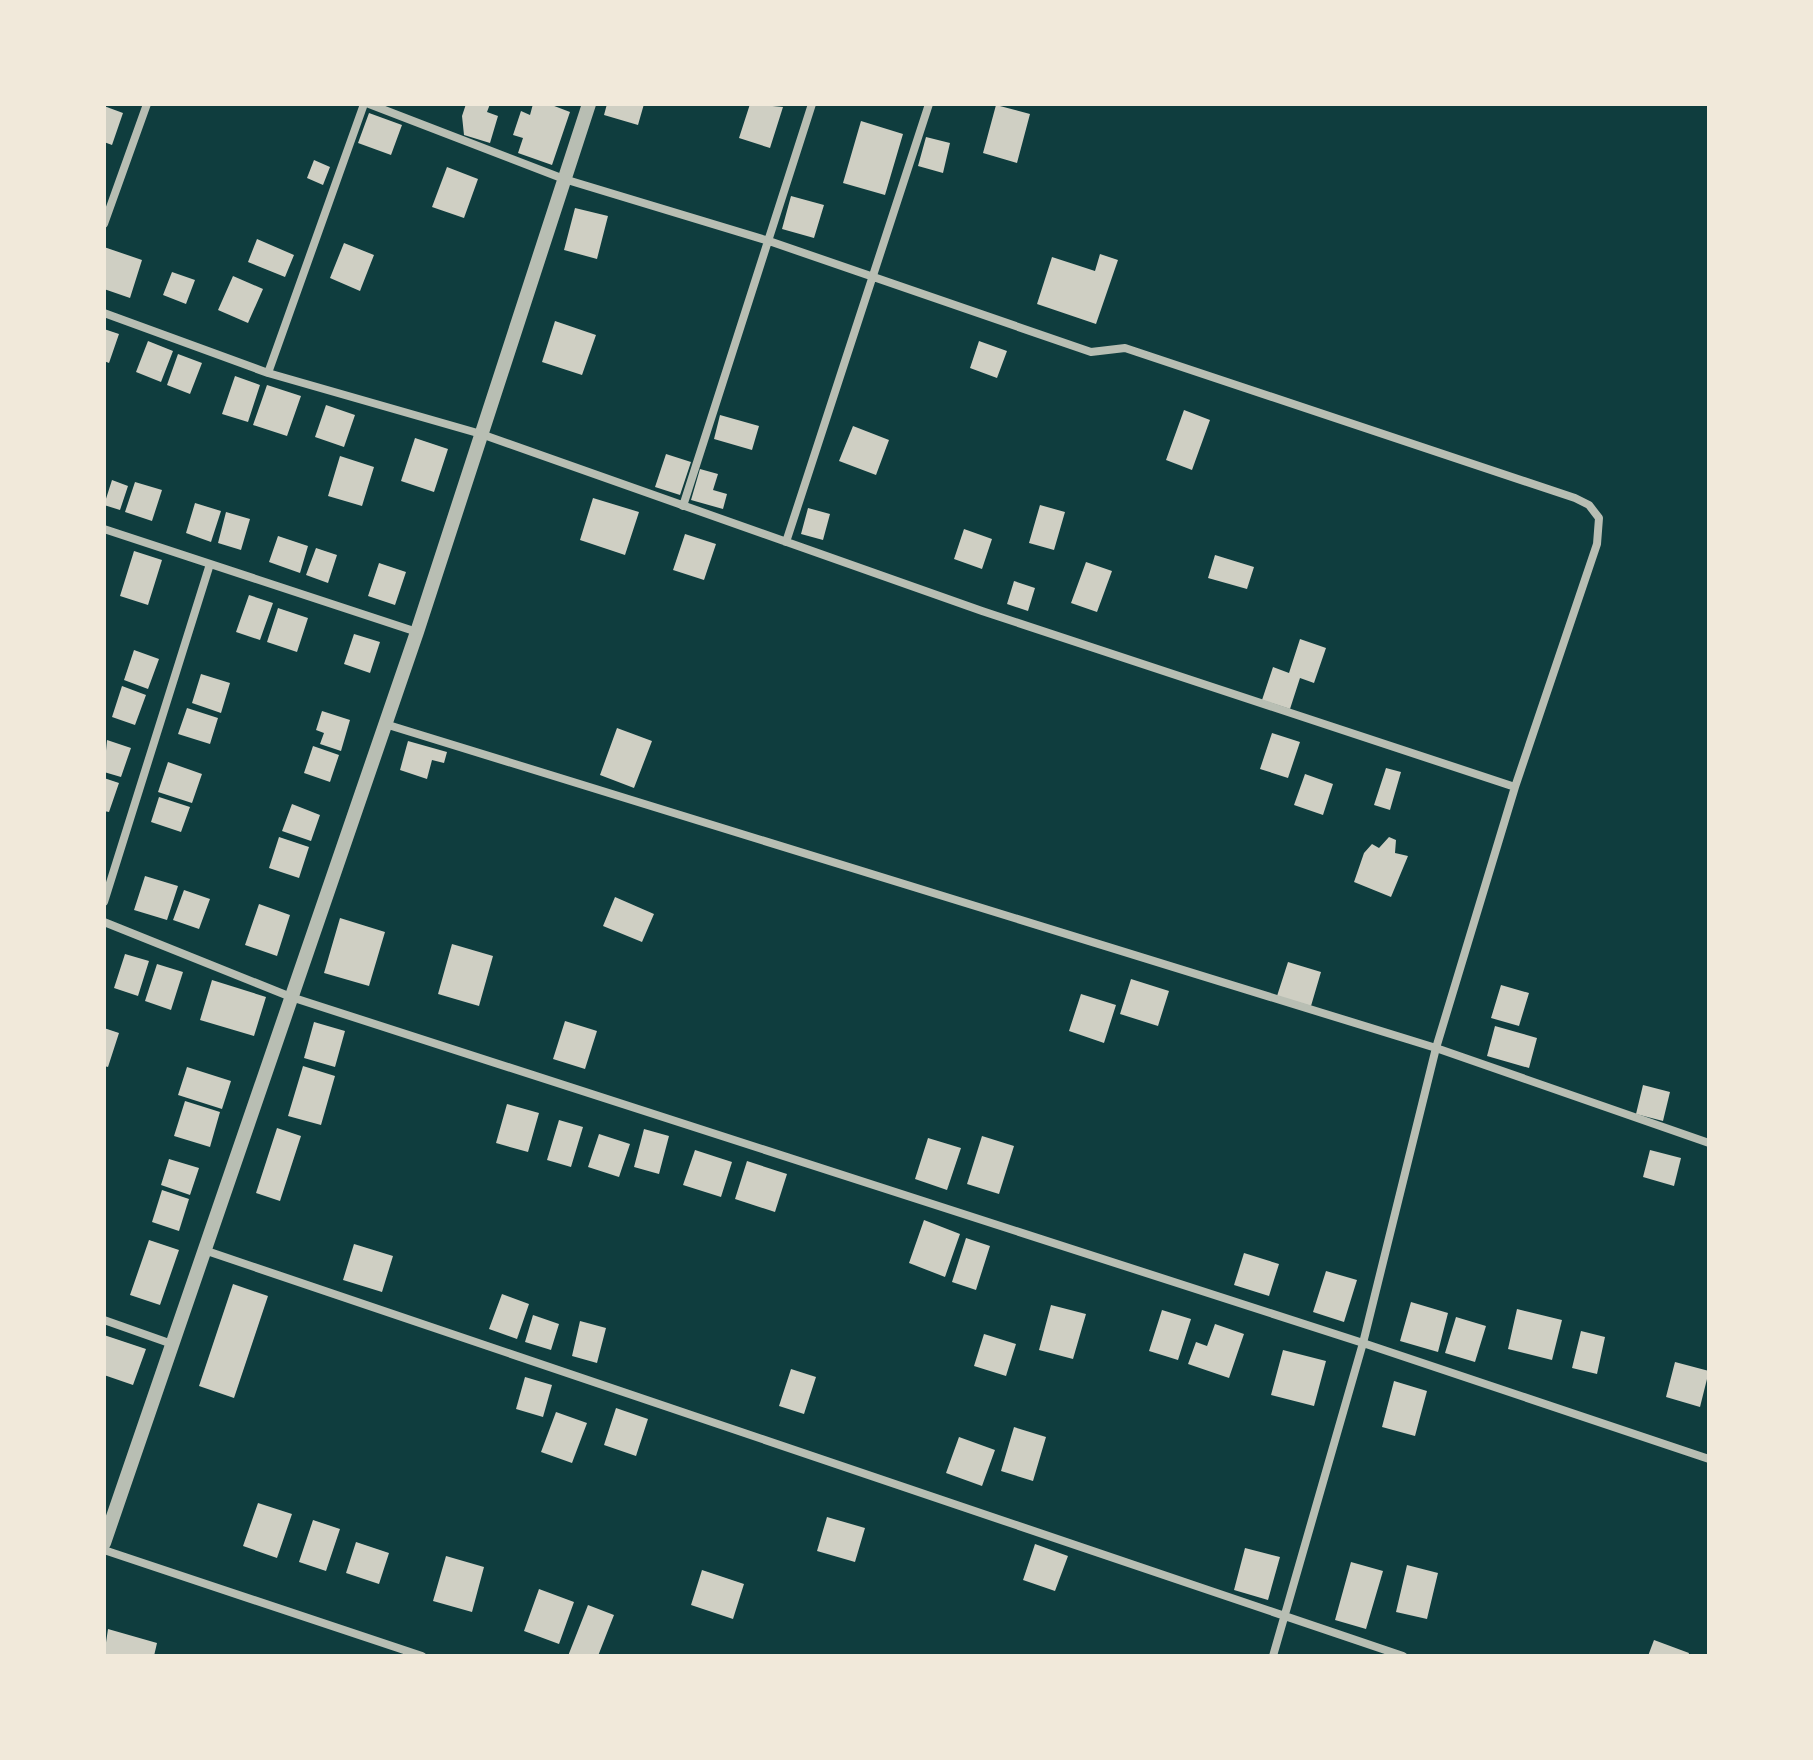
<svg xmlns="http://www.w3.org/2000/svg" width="1813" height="1760" viewBox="0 0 1813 1760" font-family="'Alegreya Sans',sans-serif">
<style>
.building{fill:#cfcfc3}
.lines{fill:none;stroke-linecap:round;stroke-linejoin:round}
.minor{stroke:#b8beb3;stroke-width:8}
.tertiary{stroke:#b8beb3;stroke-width:14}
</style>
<rect width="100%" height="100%" fill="#0f3d3e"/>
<!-- building -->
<path class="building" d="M466,104H490L487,112L498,116L490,143L464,135L462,116Z
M533,104H549L570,112L552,165L518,153L523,138L513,135L521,111L530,115Z
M607,104H644L638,125L604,115Z
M750,104L783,107L770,148L739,138Z
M996,105L1030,114L1017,163L983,153Z
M104,106L123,113L112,145L104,142Z
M369,113L402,125L391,155L358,143Z
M861,121L903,134L885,195L843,183Z
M926,137L950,143L943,173L918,166Z
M314,160L330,167L323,185L307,178Z
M447,167L478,179L464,218L432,207Z
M791,196L824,205L814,238L782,229Z
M575,208L608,216L597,259L564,250Z
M257,239L294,255L285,277L248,262Z
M344,243L374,255L360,291L330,278Z
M104,247L142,260L130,298L104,289Z
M1100,254L1118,260L1096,324L1037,304L1052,257L1095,271Z
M172,272L195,280L186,304L163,295Z
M233,276L263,289L248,323L218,310Z
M555,321L596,335L582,375L542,362Z
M104,329L119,334L109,363L104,361Z
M148,341L173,351L161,382L136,372Z
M979,341L1007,351L997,378L970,368Z
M178,354L202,363L190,394L167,385Z
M235,376L260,385L248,422L222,414Z
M267,385L301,396L287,436L253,425Z
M326,405L355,415L344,447L315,437Z
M1184,410L1210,420L1192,470L1166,460Z
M720,415L759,426L752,450L714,439Z
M853,426L889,440L876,475L839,461Z
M415,438L448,449L434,492L401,481Z
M666,454L691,462L680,495L655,487Z
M340,456L374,467L362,506L328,496Z
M700,469L718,474L713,490L727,494L723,509L691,500Z
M112,480L128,486L120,510L104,505Z
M135,482L162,490L152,521L125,512Z
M593,498L639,512L625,555L580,540Z
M195,503L221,511L211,542L186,533Z
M1040,505L1065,512L1054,550L1029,543Z
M808,508L830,514L823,540L801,534Z
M226,512L250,519L241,550L218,543Z
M964,529L992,539L982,569L954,559Z
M685,534L716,544L704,580L673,570Z
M278,536L308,546L300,573L269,562Z
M316,548L337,555L328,583L306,575Z
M134,551L162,560L148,605L120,596Z
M1215,555L1254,567L1247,589L1208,578Z
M1086,562L1112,571L1097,612L1071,603Z
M379,563L406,572L395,605L368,596Z
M1014,581L1035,588L1028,611L1007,604Z
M249,595L273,603L260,640L236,632Z
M278,608L308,618L297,652L267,642Z
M354,634L380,642L370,673L344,664Z
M1300,639L1326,648L1314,683L1300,678L1290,709L1262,700L1273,667L1289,673Z
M134,650L159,659L148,689L124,680Z
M201,674L230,683L221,713L192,703Z
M122,686L146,695L135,725L112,717Z
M187,708L218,718L210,744L178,734Z
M322,711L350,720L341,751L320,744L324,733L316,730Z
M617,728L652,741L634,788L600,775Z
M1272,733L1300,742L1288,778L1260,769Z
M107,740L131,748L121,777L104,772Z
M408,741L447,752L444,763L432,760L427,779L400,770Z
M313,746L339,755L330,782L304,773Z
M168,762L202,774L192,803L158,792Z
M1386,768L1401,772L1390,810L1374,805Z
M1305,774L1333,784L1323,815L1294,805Z
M104,778L119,783L109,812L104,811Z
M159,797L190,807L181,832L151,822Z
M292,804L320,815L311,841L282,831Z
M279,837L309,847L299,878L269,868Z
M1389,837L1396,840L1395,853L1408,856L1391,897L1354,882L1364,853L1372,844L1379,848Z
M145,876L178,886L167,920L134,910Z
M184,890L210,899L199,929L173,920Z
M615,897L654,914L642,942L603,926Z
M259,904L290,915L277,956L245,945Z
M340,918L385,932L369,986L324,973Z
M452,944L493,956L479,1006L438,994Z
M125,954L149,961L138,996L114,988Z
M1288,962L1321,972L1311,1006L1277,996Z
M157,964L183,972L171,1010L145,1001Z
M1131,979L1169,991L1158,1026L1120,1014Z
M212,980L266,997L254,1036L200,1020Z
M1501,985L1529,993L1519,1026L1491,1018Z
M1081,994L1116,1005L1104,1043L1069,1031Z
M565,1021L597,1031L585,1069L553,1059Z
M314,1022L345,1031L335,1067L304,1058Z
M1495,1026L1537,1038L1529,1068L1487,1056Z
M104,1028L119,1033L108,1067L104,1066Z
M303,1066L335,1076L321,1125L288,1116Z
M187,1067L231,1081L222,1109L178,1095Z
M1643,1085L1670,1092L1663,1121L1636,1114Z
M185,1101L220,1112L210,1147L174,1136Z
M507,1104L539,1113L528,1152L496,1143Z
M559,1120L583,1127L571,1167L547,1160Z
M277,1128L301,1136L280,1201L256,1193Z
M644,1129L669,1136L659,1174L634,1167Z
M599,1134L630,1144L619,1177L588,1167Z
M982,1136L1014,1146L999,1194L967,1184Z
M928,1138L961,1148L947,1190L915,1179Z
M695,1150L732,1162L721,1197L683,1185Z
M1650,1150L1681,1158L1674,1186L1643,1177Z
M169,1159L199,1168L190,1195L161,1185Z
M747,1161L787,1174L775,1212L735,1199Z
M162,1190L189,1199L179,1231L152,1222Z
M924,1220L960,1234L945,1277L909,1263Z
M966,1238L990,1246L976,1290L952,1282Z
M149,1240L179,1250L160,1305L130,1295Z
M354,1244L393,1256L382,1292L343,1280Z
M1244,1253L1279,1264L1269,1296L1234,1285Z
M1326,1271L1357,1280L1344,1322L1313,1312Z
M233,1284L268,1296L234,1398L199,1386Z
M502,1294L529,1304L517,1339L489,1329Z
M1411,1302L1448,1313L1438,1352L1400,1341Z
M1051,1305L1086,1314L1073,1359L1039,1350Z
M1517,1309L1562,1320L1552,1360L1508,1349Z
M1162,1310L1191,1319L1178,1360L1149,1351Z
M533,1315L559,1324L551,1350L525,1342Z
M1456,1317L1486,1326L1475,1362L1445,1353Z
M580,1321L606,1328L597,1363L572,1356Z
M1215,1324L1244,1334L1229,1378L1188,1364L1196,1342L1207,1346Z
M1581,1331L1605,1337L1597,1374L1572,1368Z
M984,1334L1016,1344L1006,1376L974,1366Z
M104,1335L146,1349L133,1385L104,1375Z
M1283,1350L1326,1361L1314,1406L1271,1395Z
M1675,1362L1709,1371L1700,1407L1666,1397Z
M791,1369L816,1377L804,1414L779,1406Z
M525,1377L552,1385L543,1417L516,1409Z
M1394,1381L1427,1391L1415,1436L1382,1427Z
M616,1408L648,1419L636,1456L604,1445Z
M556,1412L587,1423L572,1463L541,1452Z
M1014,1427L1046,1437L1033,1481L1001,1471Z
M959,1437L995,1450L982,1486L946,1473Z
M258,1503L292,1514L277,1558L243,1546Z
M827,1517L865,1528L855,1562L817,1551Z
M313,1520L340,1529L326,1571L299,1562Z
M356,1542L389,1553L379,1584L346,1573Z
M1035,1544L1068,1556L1055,1591L1023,1580Z
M1245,1548L1280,1557L1268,1600L1234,1590Z
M446,1556L484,1567L472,1612L433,1601Z
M1351,1562L1383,1571L1366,1629L1335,1620Z
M1407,1565L1438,1573L1427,1619L1396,1612Z
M702,1570L744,1584L733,1619L691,1605Z
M539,1589L574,1602L559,1644L524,1631Z
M588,1605L614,1615L598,1656H568Z
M108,1629L157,1643L154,1656H104Z
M1654,1640L1689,1653L1688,1656H1648Z"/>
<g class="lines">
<!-- minor -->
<path class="minor" d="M369,104L564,179L769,241L1091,352L1125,348L1575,498L1589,505L1599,518L1597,544L1515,787L1436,1048L1363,1343L1273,1656
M104,224L147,104
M104,313L268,373L481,434L982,611L1515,787
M268,373L364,104
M683,506L812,104
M104,529L417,632
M786,542L929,104
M385,724L1436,1048L1709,1143
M104,902L210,564
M104,922L291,997L1363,1343L1709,1459
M204,1250L1403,1656
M104,1320L172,1344
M104,1550L422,1656"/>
<!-- tertiary -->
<path class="tertiary" d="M104,1543L417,632L589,104"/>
</g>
<!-- border -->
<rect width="1813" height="1760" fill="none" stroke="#f1e9da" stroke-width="212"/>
</svg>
